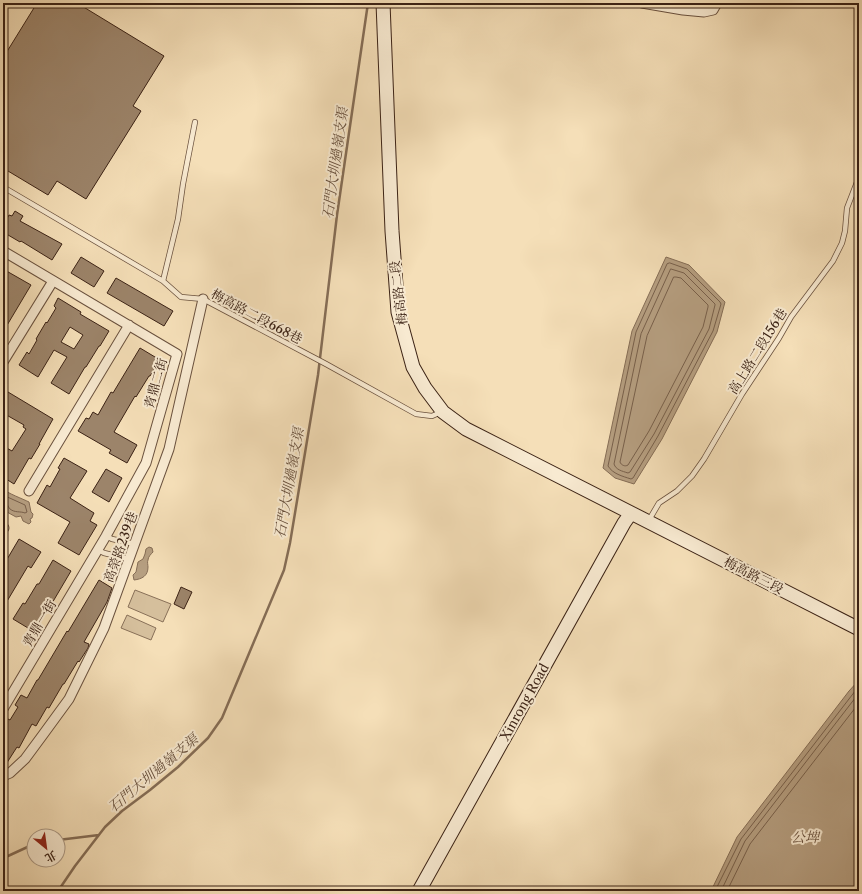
<svg xmlns="http://www.w3.org/2000/svg" width="862" height="894" viewBox="0 0 862 894" font-family="'Libre Caslon Text','Noto Serif TC',serif">
<style>
.green{fill:#d5bf9c;stroke:#887058}
.water{fill:#b69f81;stroke:#856d56}
.lines{fill:none;stroke-linecap:round;stroke-linejoin:round}
.shore{stroke:#78604b;stroke-width:1}
.stream{stroke:#856d56;stroke-width:2.5}
.building{fill:#9c846a;stroke:#3b2215;fill-rule:evenodd}
.lane-casing{stroke:#6a513e;stroke-width:6}
.street-casing{stroke:#6a513e;stroke-width:11}
.secondary-casing{stroke:#3b2215;stroke-width:15}
.lane{stroke:#f8ead1;stroke-width:4.5}
.street{stroke:#f8ead1;stroke-width:9}
.secondary{stroke:#f8ead1;stroke-width:13}
.labels{text-anchor:middle;dominant-baseline:central;stroke-width:4;stroke-linejoin:round;paint-order:stroke}
.street-label{font-size:13px;fill:#3b2215;stroke:#f8ead1}
.water-label{font-size:14px;font-style:italic;fill:#664e3b;stroke:#f8ead1}
</style>
<rect width="100%" height="100%" fill="#f5dfb8"/>
<filter id="stains"><feTurbulence type="fractalNoise" baseFrequency=".005" numOctaves="4"/><feColorMatrix values="0 0 0 0 .2 0 0 0 0 .09 0 0 0 0 .02 0 0 0 .5 -.17"/></filter>
<radialGradient id="worn" r=".72"><stop offset=".6" stop-color="#630" stop-opacity="0"/><stop offset="1" stop-color="#630" stop-opacity=".3"/></radialGradient>
<!-- green -->
<path class="green" d="M135,590L171,604L163,622L128,607Z
M127,615L156,628L151,640L121,628Z"/>
<!-- water -->
<path class="water" d="M666,257L689,265L725,302L717,332L662,439L634,484L615,478L603,468L632,331Z
M3,489C7,493 23,499 29,502L31,512L33,514L32,518L30,519L31,522L29,524L23,521L21,516L16,517L7,512L5,507L3,506Z
M149,547L152,548L153,552C151,554 148,557 148,560C147,562 148,565 148,567C148,576 142,579 134,580L133,575L136,572L138,562L143,559L145,554L146,549Z
M859,680V891H711L737,837L849,691Z"/>
<g class="lines">
<!-- shore -->
<path class="shore" d="M670,263L687,269L720,302L721,304L713,331L658,436L633,478L631,479C622,476 613,474 608,466L636,332L667,264Z
M671,269L684,273L715,304V305L709,329L654,434L630,472L628,473C622,471 616,470 614,464L641,334Z
M674,277H676L681,278L708,305V307L703,327L649,431L628,465C625,467 621,465 620,462L647,336Z
M3,495L25,505L27,512L25,513C20,511 15,513 10,509C9,508 8,506 7,504L3,503
M715,891L741,839L859,686
M721,891L745,841L859,693
M727,891L750,844L859,703"/>
<!-- stream -->
<path class="stream" d="M58,840L99,835
M3,857L8,856L34,844
M58,891L75,866L105,827L122,811L150,790L178,767L208,738L222,718L284,570L290,543L318,375L337,215L368,3"/>
</g>
<!-- building -->
<path class="building" d="M37,3H77L164,56L133,106L141,111L86,199L57,181L48,195L3,168V58Z
M15,211L23,216L20,221L62,244L52,260L21,241L20,242L3,232V226L9,215L12,216Z
M81,257L104,271L94,287L71,273Z
M3,269L31,285L3,332Z
M116,278L173,311L164,326L107,293Z
M58,298L81,312L80,314L109,331L100,346H99L86,367H85L69,394L51,383L67,357L54,350L38,377L19,365L27,352L29,354L37,340L36,339L46,322L47,323L56,308L54,306ZM70,327L83,335L74,349L61,342Z
M140,348L160,360L150,376H149L136,397L135,396L114,432L137,445L127,463L109,453L111,450L78,431L86,418L89,419L93,412L98,415L111,392L113,393Z
M3,389L53,419L39,444H40L31,459L29,458L14,484L3,477V446L12,451L26,429L23,427L24,425L3,413Z
M64,458L87,471L70,498L94,513L90,521L97,525L79,555L58,543L70,522L37,503L47,485L50,487L60,469L58,468Z
M106,469L122,478L109,502L92,492Z
M19,539L41,552L31,568L28,566L3,608V560L6,561Z
M53,560L71,571L48,610L46,608L33,631L13,619L23,603L25,604L37,584H39Z
M99,580L112,588L107,602L84,642L89,644L88,648L79,662L78,661L64,684H63L49,708L47,707L36,726L32,724L19,748L17,747L3,769V735L6,730L3,728L8,719L10,720L18,707L15,705L21,695L27,698L37,680H38L67,631L68,632Z
M181,587L192,592L184,609L174,604Z"/>
<g class="lines">
<defs>
<path id="lane" d="M3,187L163,281L181,297L203,299L326,364L416,414L432,416L441,412
M163,281L178,219L183,184L195,122
M649,520L659,503L677,491L692,476L704,459L742,394L779,338L791,317L833,261L842,243L845,231L847,208L859,177
M106,536L112,539L135,544
M98,550L104,553L129,559"/>
<path id="street" d="M642,3L683,10L704,12L713,10L717,3
M3,251L177,354L146,463L106,536L3,709
M3,362L53,281
M29,491L129,325
M3,529L4,528
M3,776L10,773L25,759L42,736L69,699L104,628L169,449L203,299"/>
<path id="secondary" d="M383,3L392,231L398,312L413,367L425,388L443,412L466,429L859,629
M419,891L624,523L631,513"/>
</defs>
<!-- lane casing -->
<use href="#lane" class="lane-casing"/>
<!-- street casing -->
<use href="#street" class="street-casing"/>
<!-- secondary casing -->
<use href="#secondary" class="secondary-casing"/>
<!-- lane -->
<use href="#lane" class="lane"/>
<!-- street -->
<use href="#street" class="street"/>
<!-- secondary -->
<use href="#secondary" class="secondary"/>
</g>
<g class="labels">
<!-- street labels -->
<g class="street-label">
<text transform="translate(398 293) rotate(-97)">梅高路二段</text>
<text transform="translate(257 316) rotate(28)">梅高路二段668巷</text>
<text transform="translate(757 351) rotate(-58)">高上路二段156巷</text>
<text transform="translate(155 383) rotate(-74)">青鼎二街</text>
<text transform="translate(120 547) rotate(-70)">高榮路239巷</text>
<text transform="translate(754 575) rotate(27)">梅高路三段</text>
<text transform="translate(39 623) rotate(-59)">青鼎一街</text>
<text transform="translate(524 702) rotate(-61)">Xinrong Road</text>
</g>
<!-- water labels -->
<g class="water-label">
<text transform="translate(335 163) rotate(-82)">石門大圳過嶺支渠</text>
<text transform="translate(289 483) rotate(-80)">石門大圳過嶺支渠</text>
<text transform="translate(153 773) rotate(-40)">石門大圳過嶺支渠</text>
<text x="805" y="837">公埤</text>
</g>
</g>
<!-- margin -->
<rect width="862" height="894" fill="none" stroke="#f5dfb8" stroke-width="16"/>
<rect x="4" y="4" width="854" height="886" fill="none" stroke="#3b2215" stroke-width="2"/>
<rect x="8" y="8" width="846" height="878" fill="none" stroke="#3b2215"/>
<!-- north arrow -->
<g transform="translate(46 848) rotate(151)"><circle r="19" fill="#f8ead1" stroke="#ac9a86"/>
<path d="M0-3L7 15L0 10L-7 15Z" fill="#8f2418"/>
<text y="-6" font-size="11" font-weight="bold" text-anchor="middle" fill="#3b2215">北</text>
</g>
<rect width="100%" height="100%" filter="url(#stains)"/>
<rect width="100%" height="100%" fill="url(#worn)"/>
</svg>
